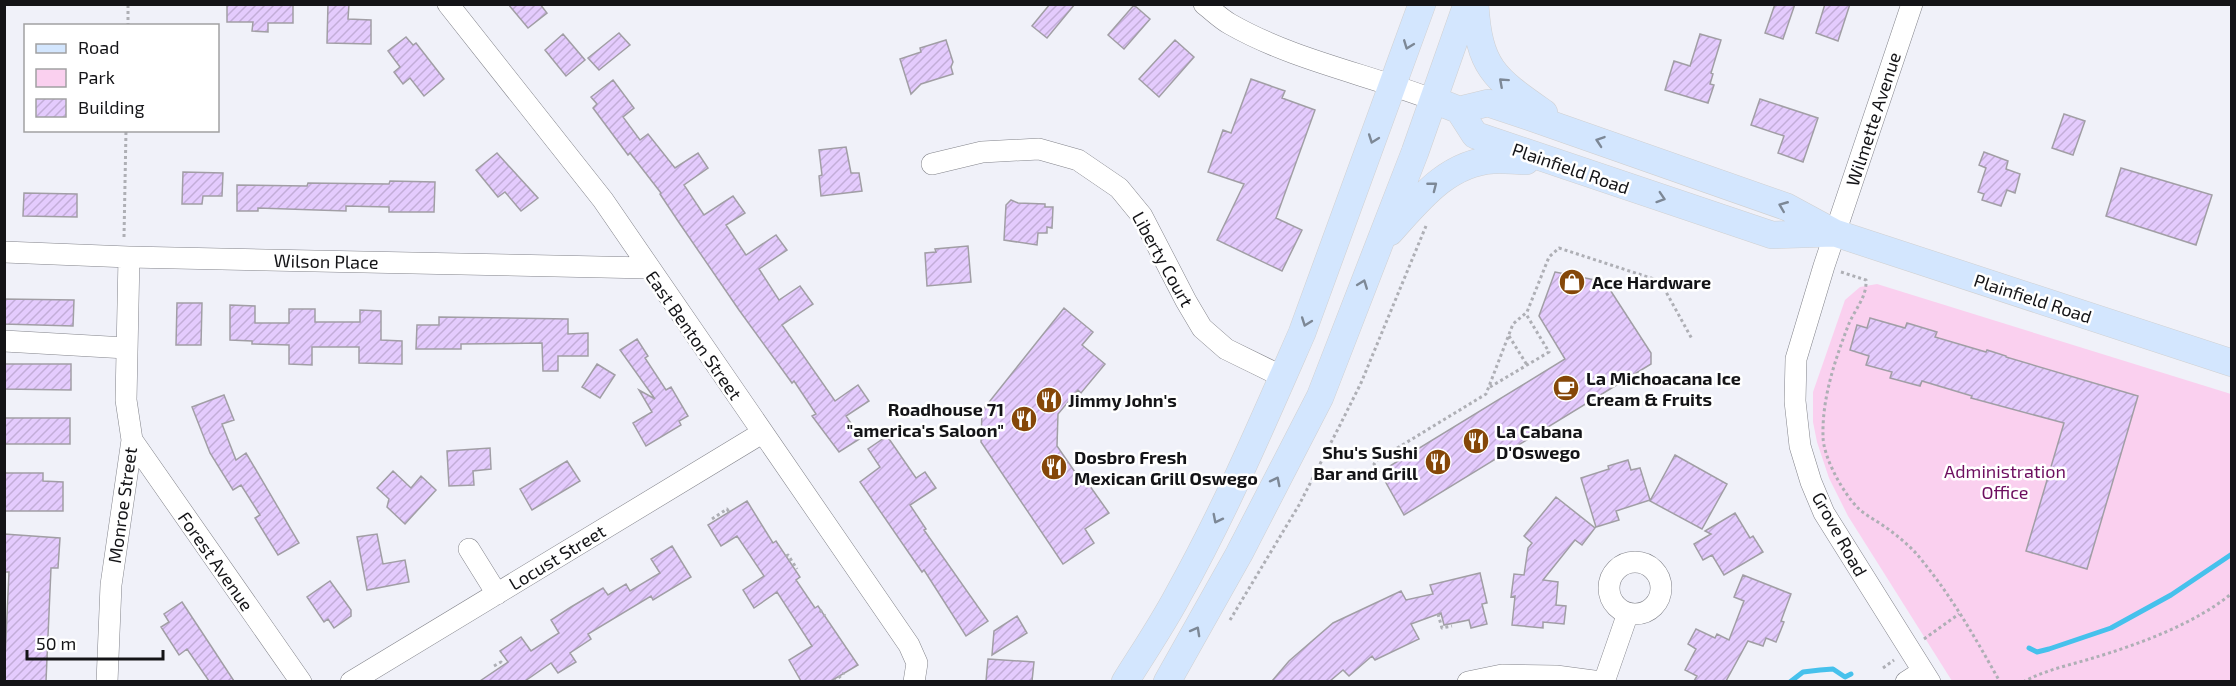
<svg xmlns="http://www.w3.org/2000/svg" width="2236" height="686" viewBox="0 0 2236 686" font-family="'Exo 2',sans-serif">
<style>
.green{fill:#fad0ef}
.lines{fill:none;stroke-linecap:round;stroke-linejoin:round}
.stream{stroke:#46c1ec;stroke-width:5}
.building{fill:url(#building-hatch);stroke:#a19ea5;stroke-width:1.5}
.minor-casing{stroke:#83848b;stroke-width:22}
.major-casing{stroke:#d0d0d1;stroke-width:28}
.path{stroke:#aeafb5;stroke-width:3;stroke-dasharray:3 3;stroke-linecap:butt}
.minor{stroke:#fff;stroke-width:21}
.major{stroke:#d3e6fe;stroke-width:27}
.oneway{stroke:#7d8896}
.labels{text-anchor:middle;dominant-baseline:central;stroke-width:5;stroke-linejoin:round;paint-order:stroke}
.street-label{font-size:18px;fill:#141417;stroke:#fff}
.poi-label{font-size:18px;font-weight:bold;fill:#141417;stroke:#fff;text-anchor:start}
.park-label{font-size:18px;fill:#6d0e5f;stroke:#fff}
</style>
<defs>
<pattern id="building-hatch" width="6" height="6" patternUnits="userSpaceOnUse" patternTransform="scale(1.5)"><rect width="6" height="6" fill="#e4cbfd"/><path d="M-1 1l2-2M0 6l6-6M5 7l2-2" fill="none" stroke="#c3add8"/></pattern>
</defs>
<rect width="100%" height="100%" fill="#f0f1f9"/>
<!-- green -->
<path class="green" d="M1877,284L2231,394V681H1952L1848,516L1829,478L1817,442L1813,422V392L1845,300L1860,287Z"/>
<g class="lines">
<!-- stream -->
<path class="stream" d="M2029,648L2037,652L2049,649L2111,628L2171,595L2232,554
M1790,682L1803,672L1820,670L1833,669L1845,677L1851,674"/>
</g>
<!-- building -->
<path class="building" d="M227,4H293V23H268V32L252,31L253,22H227Z
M328,4H349L348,19L371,20V44L327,43Z
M508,4H540L547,13L528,28Z
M1050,4H1075L1047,38L1032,26Z
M1775,4H1795L1783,39L1765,33Z
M1825,4H1850L1838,41L1816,33Z
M1134,5L1150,19L1124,49L1108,35Z
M619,33L630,45L599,70L588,58Z
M563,34L585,60L566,76L545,50Z
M1700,34L1721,40L1711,73L1713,74L1710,84L1714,85L1708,103L1665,90L1674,61L1690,66Z
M406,37L413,45L416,43L444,79L424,96L410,78L403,84L394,72L400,67L388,51Z
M946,40L953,62L951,67L953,74L921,84L911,94L900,59L921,52L920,48Z
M1175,40L1194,57L1159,97L1139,79Z
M1251,79L1285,91L1282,98L1315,110L1276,218L1302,230L1282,271L1217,240L1244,184L1208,172L1223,130L1231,133Z
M613,80L634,108L623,117L640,140L648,134L675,168L698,153L708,168L684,185L704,215L733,196L745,213L726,225L746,255L776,235L787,250L759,269L779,300L800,286L813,304L782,325L835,401L858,385L869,401L846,416L861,438L839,452L812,416L816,414L794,381L792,383L739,310L680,224L660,194L661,193L630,153L628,155L593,108L597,104L591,97Z
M1760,99L1818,118L1803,162L1778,153L1784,136L1751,125Z
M2064,114L2085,121L2073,155L2052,148Z
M846,147L851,173H859L862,191L821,196L819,176L822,175L819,150Z
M1984,152L2008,161L2006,169L2020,174L2015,193L2007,190L2001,206L1982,200L1984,194L1978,192L1986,168L1979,165Z
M497,153L538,198L521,211L505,192L498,197L476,170Z
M2121,168L2212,195L2196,245L2106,216Z
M183,172L223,173L222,196H203L202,204H182Z
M390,181L435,182L434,212H389V207L346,206V211L258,208V211H237V185L307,186L308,183L389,184Z
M24,193L77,194V217L23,216Z
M1011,200L1018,203L1045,204V207H1053L1052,228L1047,227V233H1038L1037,245L1004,240L1006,205Z
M968,246L971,282L927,286L925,253L936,252L935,249Z
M1555,272L1605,282L1651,353V364L1404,515L1380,472L1565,359L1539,316Z
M4,299L74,300L73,326L4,324Z
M177,303H202L201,345H176Z
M230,305L255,306V323H289V309H315V322H360V310L381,311V340L402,341V364L359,363V347H312V365L289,364V345L252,344V341L230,340Z
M1064,308L1093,332L1082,345L1105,364L1081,393L1078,390L1058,414L1057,446L1084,485L1087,482L1109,513L1085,529L1094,543L1063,564L981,442L982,411Z
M439,317L568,319V334L588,333V356H558V371H543L542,343L461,344V349H416L417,325H439Z
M1870,318L1905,328L1907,323L1937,332L1935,337L1986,352L1987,350L2006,356V357L2138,396L2087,569L2026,551L2064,423L1971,398L1972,396L1922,381L1920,386L1890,378L1892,372L1866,365L1869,356L1850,350L1857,325L1867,328Z
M637,339L648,356L645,358L666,390L671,387L688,416L679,421L681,425L646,446L633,423L652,412L639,390L655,399L620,350Z
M4,364H71V390L4,389Z
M597,364L615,375L600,398L582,387Z
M224,395L234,420L222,424L236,460L246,453L299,543L278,555L255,518L260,515L241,485L233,490L210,453L192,407Z
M4,418H70V444H4Z
M887,436L916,478L925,472L936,488L910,505L926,529L924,530L988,621L966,636L924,570L922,572L860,482L880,467L868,449Z
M490,448L491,469L473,471L474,485L449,486L447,451Z
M1675,455L1727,484L1702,529L1650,501Z
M1628,460L1631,470L1640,468L1650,500L1616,511L1619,520L1596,527L1581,478L1609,469L1608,466Z
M567,461L580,481L532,510L520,489Z
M393,471L411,488L421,476L436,490L405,524L387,507L389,499L377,488Z
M4,473H43V481L63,482V511H4Z
M1556,497L1595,528L1582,545L1575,540L1543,580L1558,582L1556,605L1566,606L1564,624L1543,622V628L1512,625L1515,596L1511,597L1514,574L1524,575L1528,548L1532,543L1524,536Z
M747,501L773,543L776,541L800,577L796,580L815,608L818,606L858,665L831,681H801L789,660L812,646L777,592L754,608L743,590L764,576L737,536L721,546L708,525Z
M1735,513L1750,538L1753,536L1763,552L1724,575L1712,555L1703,560L1694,544L1711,534L1705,531Z
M4,534L60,538L58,568H51L46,681H4L9,572H4Z
M377,534L383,564L405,560L409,582L367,590L357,537Z
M672,546L691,577L653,600L651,596L588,634L591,639L570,653L576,662L558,673L551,663L525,681H480L508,662L500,651L521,637L531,651L559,633L551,620L571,607L603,588L608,595L626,584L630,591L660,573L651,559Z
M1480,573L1487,603L1482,604L1487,624L1471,628L1469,620L1444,625L1441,613L1411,624L1419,639L1375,660L1372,656L1349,676L1343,670L1330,681H1272L1289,661L1333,623L1401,591L1406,600L1433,594L1430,585Z
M1743,575L1791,594L1781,621L1784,622L1776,642L1766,638L1763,646L1748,641L1726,681H1694L1697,676L1685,670L1696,649L1688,644L1696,629L1715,638L1717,634L1729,640L1744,601L1734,597Z
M330,581L351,610V616L334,628L328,619L324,622L307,597Z
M182,602L211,646L234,681H209L187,649L179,655L161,627L169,622L164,614Z
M1017,616L1027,633L992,655L994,631Z
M988,659L1034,662L1032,681H986Z"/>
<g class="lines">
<defs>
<path id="minor" d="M448,4L603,200L909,645L917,663L914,682
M1204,4C1213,11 1221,19 1230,24C1293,60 1367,74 1434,100
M1912,4L1824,266L1796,359L1795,401L1800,446L1811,482L1824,513L1930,682
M932,164L982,152L1039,149L1078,160L1119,188L1142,216L1186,301L1202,328L1226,349L1283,377
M4,252L129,257L648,268
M4,341L126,348
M132,440L301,682
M469,549L497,594
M1609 588a26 26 0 1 1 52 0a26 26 0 1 1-52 0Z
M107,682L111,585L132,440L126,400L129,257
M351,682L762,433
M1468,682L1502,675L1556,676L1601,682
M1604,682L1628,613
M1906,682L1923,671"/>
<path id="major" d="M1475,4C1479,68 1494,78 1544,113
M1434,100L1459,110L1488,103L1530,117L1787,207L1835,233L2232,363
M1459,110L1475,135L1772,235L1833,233
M1390,232C1419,200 1447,163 1493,160C1504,159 1515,161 1526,161
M1125,682C1143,653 1162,625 1178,595C1225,511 1263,422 1302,333L1422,4
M1167,682L1239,554L1320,397L1415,152L1467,4"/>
</defs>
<!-- minor casing -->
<use href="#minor" class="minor-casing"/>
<!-- major casing -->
<use href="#major" class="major-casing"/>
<!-- path -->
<path class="path" d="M128,26V4
M124,237L126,130
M1841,272L1866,280C1867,298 1854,310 1848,326C1835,360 1822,398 1823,436C1823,457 1843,493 1858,508C1864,514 1873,519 1881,524C1897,535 1912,547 1924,563C1954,600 1977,641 2000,682
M1509,336L1527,365
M1490,387L1549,352L1526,314
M1377,471L1374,464L1376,461L1486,394L1513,324L1527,312L1549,257L1559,248L1660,281L1692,339
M712,519L727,509L729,512
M786,556L788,555L797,569
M820,610L825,616
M1438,614L1442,628L1452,626
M1230,620L1299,505L1340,425L1361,383L1426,226
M1924,639L1959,614
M494,666L501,662L503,665
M1883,668L1894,660
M834,682L844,673
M2023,682C2045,670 2070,665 2093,658C2137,645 2197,623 2232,593"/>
<!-- minor -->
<use href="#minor" class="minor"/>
<!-- major -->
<use href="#major" class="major"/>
</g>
<!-- one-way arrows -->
<defs><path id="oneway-chevron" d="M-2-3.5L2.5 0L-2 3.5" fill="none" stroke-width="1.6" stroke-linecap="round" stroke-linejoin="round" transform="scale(1.5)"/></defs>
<g class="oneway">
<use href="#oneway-chevron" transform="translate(1408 45) rotate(111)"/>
<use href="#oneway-chevron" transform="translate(1503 82) rotate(-138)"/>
<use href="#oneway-chevron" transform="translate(1373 139) rotate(110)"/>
<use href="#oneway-chevron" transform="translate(1600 141) rotate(-161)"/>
<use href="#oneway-chevron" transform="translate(1433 186) rotate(-38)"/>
<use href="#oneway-chevron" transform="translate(1661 198) rotate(18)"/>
<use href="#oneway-chevron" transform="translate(1783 206) rotate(-158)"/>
<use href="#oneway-chevron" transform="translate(1363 284) rotate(-69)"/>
<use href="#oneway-chevron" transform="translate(1306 322) rotate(110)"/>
<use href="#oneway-chevron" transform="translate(1276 481) rotate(-63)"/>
<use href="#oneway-chevron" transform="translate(1217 519) rotate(117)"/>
<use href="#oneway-chevron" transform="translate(1196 631) rotate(-61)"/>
</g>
<!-- icons -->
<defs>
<symbol id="shop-disc" viewBox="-11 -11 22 22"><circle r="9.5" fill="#854708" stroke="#fff"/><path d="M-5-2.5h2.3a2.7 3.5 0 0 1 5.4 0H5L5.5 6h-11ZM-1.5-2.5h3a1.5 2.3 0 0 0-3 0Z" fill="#fff"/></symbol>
<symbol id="cafe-disc" viewBox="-11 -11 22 22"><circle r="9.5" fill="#854708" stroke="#fff"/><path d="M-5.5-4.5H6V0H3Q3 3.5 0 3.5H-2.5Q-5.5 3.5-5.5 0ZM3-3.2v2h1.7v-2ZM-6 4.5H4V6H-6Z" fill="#fff"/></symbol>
<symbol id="restaurant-disc" viewBox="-11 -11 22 22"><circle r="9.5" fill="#854708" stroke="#fff"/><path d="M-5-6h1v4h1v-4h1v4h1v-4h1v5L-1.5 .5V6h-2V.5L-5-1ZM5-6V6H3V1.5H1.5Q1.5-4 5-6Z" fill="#fff"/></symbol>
</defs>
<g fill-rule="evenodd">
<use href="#shop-disc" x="1557" y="267" width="30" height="30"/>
<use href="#cafe-disc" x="1551" y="373" width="30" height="30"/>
<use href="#restaurant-disc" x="1034" y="385" width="30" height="30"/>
<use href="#restaurant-disc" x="1009" y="404" width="30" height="30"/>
<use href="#restaurant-disc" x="1461" y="426" width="30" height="30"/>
<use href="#restaurant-disc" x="1423" y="447" width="30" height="30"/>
<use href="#restaurant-disc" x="1039" y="452" width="30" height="30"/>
</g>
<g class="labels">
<!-- street labels -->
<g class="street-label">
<text transform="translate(1873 119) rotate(-72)">Wilmette Avenue</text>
<text transform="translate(1571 168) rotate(19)">Plainfield Road</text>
<text transform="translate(1163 259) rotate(61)">Liberty Court</text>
<text transform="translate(326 261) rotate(1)">Wilson Place</text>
<text transform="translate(2033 298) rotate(18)">Plainfield Road</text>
<text transform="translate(694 335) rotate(55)">East Benton Street</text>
<text transform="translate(122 505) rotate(-82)">Monroe Street</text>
<text transform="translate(1840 534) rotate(61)">Grove Road</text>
<text transform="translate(557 557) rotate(-31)">Locust Street</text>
<text transform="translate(216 561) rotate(55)">Forest Avenue</text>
</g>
<!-- poi labels -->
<g class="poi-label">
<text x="1592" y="282">Ace Hardware</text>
<text x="1586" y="378">La Michoacana Ice<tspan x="1586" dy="21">Cream &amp; Fruits</tspan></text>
<text x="1068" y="400">Jimmy John's</text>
<text x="1004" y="409" text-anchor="end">Roadhouse 71<tspan x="1004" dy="21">"america's Saloon"</tspan></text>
<text x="1496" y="431">La Cabana<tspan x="1496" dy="21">D'Oswego</tspan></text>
<text x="1418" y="452" text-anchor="end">Shu's Sushi<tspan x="1418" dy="21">Bar and Grill</tspan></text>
<text x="1074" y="457">Dosbro Fresh<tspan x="1074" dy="21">Mexican Grill Oswego</tspan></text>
</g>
<!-- park labels -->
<g class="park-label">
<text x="2005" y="471">Administration<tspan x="2005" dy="21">Office</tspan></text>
</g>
</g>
<!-- border -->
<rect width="2236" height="686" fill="none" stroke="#141417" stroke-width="12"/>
<!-- legend -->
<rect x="24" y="24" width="195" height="108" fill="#ffffff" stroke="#a1a1a2" stroke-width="1.5"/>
<rect x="36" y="44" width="30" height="9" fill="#d3e6fe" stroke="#a1a1a2" stroke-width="1.5"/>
<text x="78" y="54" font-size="18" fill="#141417">Road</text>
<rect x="36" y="69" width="30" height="18" fill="#fad0ef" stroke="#a1a1a2" stroke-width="1.5"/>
<text x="78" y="84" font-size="18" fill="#141417">Park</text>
<rect x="36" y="99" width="30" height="18" fill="url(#building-hatch)" stroke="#a1a1a2" stroke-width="1.5"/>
<text x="78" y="114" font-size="18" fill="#141417">Building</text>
<!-- scale -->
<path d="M27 650v9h136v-9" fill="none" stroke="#141417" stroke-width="3"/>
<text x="36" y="650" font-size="18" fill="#141417" stroke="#ffffff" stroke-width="4.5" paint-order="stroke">50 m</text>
</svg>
